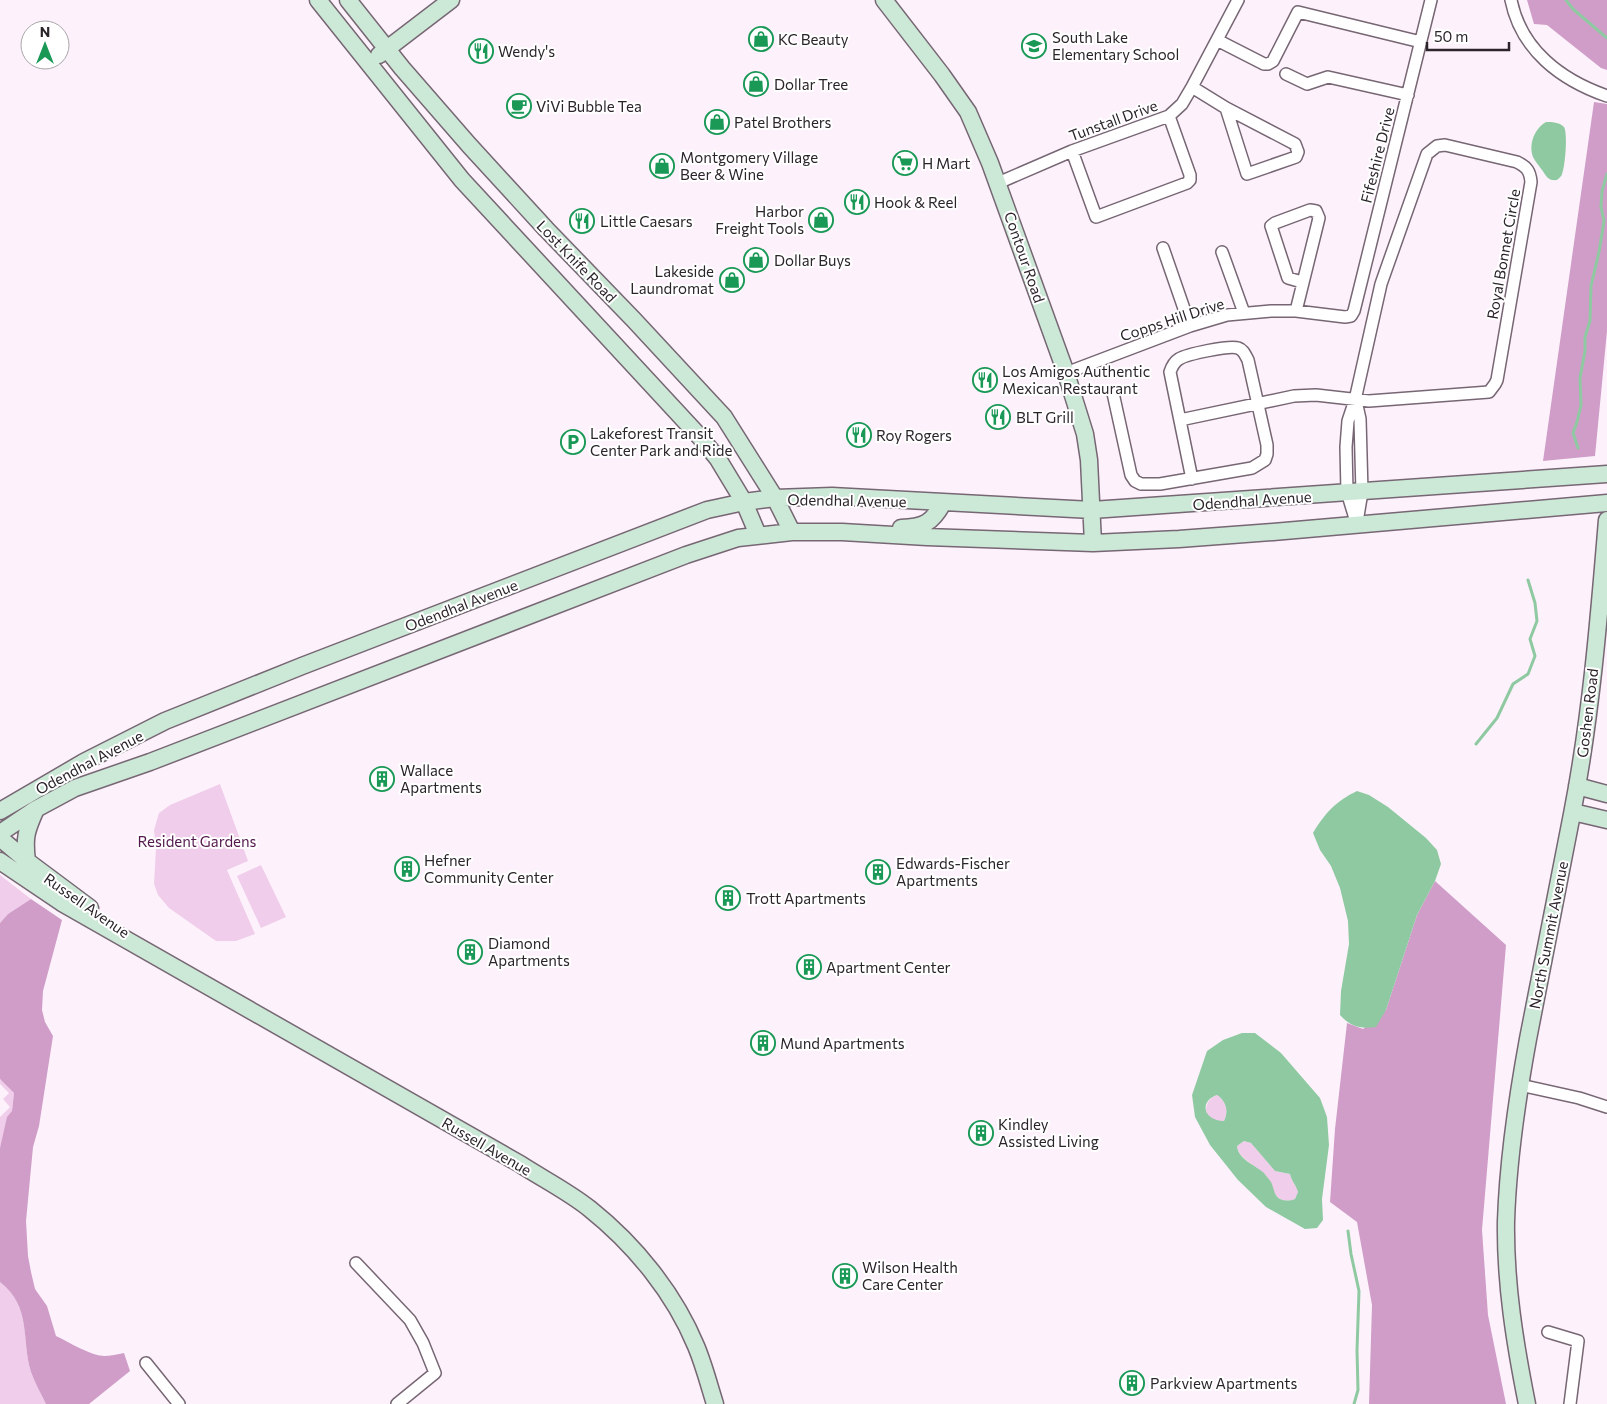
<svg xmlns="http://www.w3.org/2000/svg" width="1607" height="1404" viewBox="0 0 1607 1404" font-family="Commissioner,sans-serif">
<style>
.green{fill:#f0cdea}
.forest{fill:#cf9dc8}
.water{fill:#8fc9a1;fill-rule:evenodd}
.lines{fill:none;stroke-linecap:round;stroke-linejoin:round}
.stream{stroke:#8fc9a1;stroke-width:3}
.street-casing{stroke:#776674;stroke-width:14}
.secondary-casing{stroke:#776674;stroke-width:19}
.street{stroke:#fff;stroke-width:11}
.secondary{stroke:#cce8d6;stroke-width:16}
.labels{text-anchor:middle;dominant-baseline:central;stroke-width:4;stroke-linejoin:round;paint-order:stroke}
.poi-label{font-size:15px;fill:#2b242a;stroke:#fff;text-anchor:start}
.street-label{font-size:15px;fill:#2b242a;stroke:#fff}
.park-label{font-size:15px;fill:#53174d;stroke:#fff}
</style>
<rect width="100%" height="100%" fill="#fdf2fb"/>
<!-- green -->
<path class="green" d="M220,784L248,861L227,870L255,934L236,941H216L169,908L158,895L154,884L156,848L154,830L159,813L170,805Z
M261,865L286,917L261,928L237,876Z
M0,875L31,899L8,914L0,923Z
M0,1079L14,1093L12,1111L0,1148V1117L10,1107L3,1099L9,1093L0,1084Z
M1217,1095C1226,1101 1229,1111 1224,1121C1224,1121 1216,1121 1215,1121C1201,1116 1205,1099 1217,1095Z
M1244,1141L1251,1143L1275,1171L1290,1174C1291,1180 1296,1185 1298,1192L1295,1199C1290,1201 1285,1201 1280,1199C1273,1196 1271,1183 1266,1176C1258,1166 1238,1159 1237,1146Z
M0,1282C32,1307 21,1339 31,1372C35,1383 41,1394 46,1404H0Z"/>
<!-- forest -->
<path class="forest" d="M1527,0H1607V70L1601,68L1547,25L1534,24Z
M1594,102L1607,104V331L1595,456L1543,461Z
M1435,881L1506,945L1482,1230L1488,1315L1506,1404H1369L1372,1305L1357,1222L1330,1202L1335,1129L1347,1023L1363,1029L1386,1010L1417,915Z
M31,899L62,920L43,991L42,1010L45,1022L53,1036L39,1126L33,1147L26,1221L28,1256L31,1272L35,1289L47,1306L56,1336C71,1343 89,1355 104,1356C110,1356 118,1354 124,1353L130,1371L89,1404H46C41,1394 35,1383 31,1372C21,1339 32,1307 0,1282V1148L7,1117L12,1111L14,1093L0,1079V923L8,914Z"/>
<!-- water -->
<path class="water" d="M1546,122C1552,122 1559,122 1564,127C1568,133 1565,167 1562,174C1562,176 1558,179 1557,180C1548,181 1547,177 1542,170C1539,166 1535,161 1533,157C1528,144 1535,128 1546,122Z
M1357,791L1369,795L1388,807L1426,838L1437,850L1441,864L1435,881L1417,915L1386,1010L1376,1027C1360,1029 1351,1027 1340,1015L1341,991L1349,944L1348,921L1340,888L1331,866L1320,850L1313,833C1325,813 1336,801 1357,791Z
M1242,1033H1255L1281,1053L1320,1098L1327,1117L1329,1145L1322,1199L1323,1220L1317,1228L1305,1229L1266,1207L1238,1180L1210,1145L1195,1117L1192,1095L1207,1051L1223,1040ZM1217,1095C1226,1101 1229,1111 1224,1121C1203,1121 1199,1101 1217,1095ZM1244,1141L1251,1143L1275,1171L1290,1174C1291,1180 1296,1185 1298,1192L1295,1199C1290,1201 1285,1201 1280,1199C1274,1196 1274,1188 1271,1182C1269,1179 1266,1176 1264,1173C1255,1165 1238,1159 1237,1146Z"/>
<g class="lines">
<!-- stream -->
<path class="stream" d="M1566,0L1573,9L1607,38
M1578,448L1573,433L1577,422L1581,405L1580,378L1585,351V337L1590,321L1591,286L1599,252L1604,221L1601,207L1602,191L1607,174
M1476,744L1497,718L1513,684L1528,674L1535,656L1530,639L1537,621L1535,603L1528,580
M1348,1231L1351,1254L1359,1291L1357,1350L1358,1390L1354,1404"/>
<defs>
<path id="street" d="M1511,0C1521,50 1561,80 1607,96
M1217,40L1264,64H1268L1273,61L1298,12L1421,42
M1286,74L1307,84L1328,77L1408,95
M1192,87L1226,108L1295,144L1298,152L1296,157L1247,174L1226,108
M1072,151L1096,217L1187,183L1190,180V175L1169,116
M998,183L1072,151L1169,116L1182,104L1192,87L1238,0
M1163,248L1190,326
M1222,252L1244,313
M1296,311L1319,218L1316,211L1310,210L1275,223L1271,226L1288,278L1302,282
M1066,373L1190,326L1227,315L1271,311H1296L1345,317L1351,316L1354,311L1431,0
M1113,393L1131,475L1135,481L1141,484H1160L1252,468L1265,460L1267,454V445L1248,360C1245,355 1244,350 1238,348C1230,345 1187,354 1179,359C1174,362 1172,366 1170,372L1192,479
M1356,401L1360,419L1362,492L1357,522
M1180,420L1294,396L1316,395L1369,401L1489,392L1495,384L1497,380L1531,182C1530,171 1527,167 1517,162L1445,145L1437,146L1427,154L1381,284L1355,400L1348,421L1346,447L1347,492L1357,525
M1520,1085L1579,1098L1607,1107
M356,1263L410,1320L423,1343L435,1373L397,1404
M1548,1332L1578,1341L1570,1404
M146,1363L179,1404"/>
<path id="secondary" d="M318,0L462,180L700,437L718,459L744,502L758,535
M348,0L402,68L469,145L546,229L634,320L724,417L775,498L792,532
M884,0L942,75L968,112L990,163L1066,373L1085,434L1089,460L1093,543
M379,55L451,0
M901,528C924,527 932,523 943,503
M1577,786L1607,794
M0,811L84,762L165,721L302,666L707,510L744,502L775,498L832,496L1092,510L1607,474
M1573,812L1607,820
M0,833L36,809L75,788L150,762L686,555L738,538L792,532H842L927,537L1093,543L1179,539L1273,532L1607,503
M0,838L27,861L90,908
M0,861L62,903L520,1164C543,1179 569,1192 590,1209C635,1245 674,1293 696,1346C704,1365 709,1385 715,1404
M27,861C24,838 26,831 36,809
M1527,1404C1515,1344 1505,1283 1506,1221C1508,1160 1517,1099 1528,1039C1542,964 1558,889 1572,814C1591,717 1599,618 1607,520"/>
</defs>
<!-- street casing -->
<use href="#street" class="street-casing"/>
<!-- secondary casing -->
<use href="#secondary" class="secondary-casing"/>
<!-- street -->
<use href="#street" class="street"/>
<!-- secondary -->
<use href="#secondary" class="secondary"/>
</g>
<!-- icons -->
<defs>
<symbol id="shop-ring" viewBox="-11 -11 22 22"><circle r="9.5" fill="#fff" stroke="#199856" stroke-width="1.5"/><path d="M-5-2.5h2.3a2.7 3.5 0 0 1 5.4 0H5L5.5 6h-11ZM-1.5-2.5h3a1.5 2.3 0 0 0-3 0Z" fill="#199856"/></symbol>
<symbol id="school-ring" viewBox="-11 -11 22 22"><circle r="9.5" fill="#fff" stroke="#199856" stroke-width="1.5"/><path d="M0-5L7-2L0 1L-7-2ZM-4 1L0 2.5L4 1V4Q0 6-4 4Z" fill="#199856"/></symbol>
<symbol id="restaurant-ring" viewBox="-11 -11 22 22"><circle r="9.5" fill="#fff" stroke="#199856" stroke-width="1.5"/><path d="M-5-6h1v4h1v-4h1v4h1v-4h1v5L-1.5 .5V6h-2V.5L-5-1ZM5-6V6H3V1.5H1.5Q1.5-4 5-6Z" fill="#199856"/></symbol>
<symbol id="cafe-ring" viewBox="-11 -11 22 22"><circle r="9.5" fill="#fff" stroke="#199856" stroke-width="1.5"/><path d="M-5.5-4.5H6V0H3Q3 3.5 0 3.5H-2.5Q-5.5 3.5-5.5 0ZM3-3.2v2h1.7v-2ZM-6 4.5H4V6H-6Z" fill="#199856"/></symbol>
<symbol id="supermarket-ring" viewBox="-11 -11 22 22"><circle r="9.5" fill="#fff" stroke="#199856" stroke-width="1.5"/><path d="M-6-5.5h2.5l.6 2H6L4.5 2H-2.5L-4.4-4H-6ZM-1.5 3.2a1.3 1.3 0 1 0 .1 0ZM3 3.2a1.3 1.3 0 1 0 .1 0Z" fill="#199856"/></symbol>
<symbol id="parking-ring" viewBox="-11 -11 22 22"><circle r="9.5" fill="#fff" stroke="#199856" stroke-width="1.5"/><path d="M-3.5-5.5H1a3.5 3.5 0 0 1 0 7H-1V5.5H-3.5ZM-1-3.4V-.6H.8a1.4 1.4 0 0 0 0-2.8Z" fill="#199856"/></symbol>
<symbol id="building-ring" viewBox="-11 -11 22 22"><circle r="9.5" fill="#fff" stroke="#199856" stroke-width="1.5"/><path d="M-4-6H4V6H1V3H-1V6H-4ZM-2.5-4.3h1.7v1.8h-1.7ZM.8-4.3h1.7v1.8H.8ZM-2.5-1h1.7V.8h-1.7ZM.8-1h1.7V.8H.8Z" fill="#199856"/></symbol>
</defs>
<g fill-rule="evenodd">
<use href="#shop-ring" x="747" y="25" width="28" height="28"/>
<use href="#school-ring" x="1020" y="32" width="28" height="28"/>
<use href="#restaurant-ring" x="467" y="37" width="28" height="28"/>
<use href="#shop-ring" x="742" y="70" width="28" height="28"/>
<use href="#cafe-ring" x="505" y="92" width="28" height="28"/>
<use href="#shop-ring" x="703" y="108" width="28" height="28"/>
<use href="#supermarket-ring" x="891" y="149" width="28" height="28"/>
<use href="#shop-ring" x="648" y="152" width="28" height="28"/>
<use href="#restaurant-ring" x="843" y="188" width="28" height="28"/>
<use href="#shop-ring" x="807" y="206" width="28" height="28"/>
<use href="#restaurant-ring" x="568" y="207" width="28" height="28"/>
<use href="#shop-ring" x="742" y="246" width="28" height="28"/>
<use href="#shop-ring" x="718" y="266" width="28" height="28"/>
<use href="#restaurant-ring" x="971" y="366" width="28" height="28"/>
<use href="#restaurant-ring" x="984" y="403" width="28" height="28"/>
<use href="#restaurant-ring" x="845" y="421" width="28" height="28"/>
<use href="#parking-ring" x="559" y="428" width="28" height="28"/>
<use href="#building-ring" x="368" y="765" width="28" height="28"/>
<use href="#building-ring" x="393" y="855" width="28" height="28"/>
<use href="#building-ring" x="864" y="858" width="28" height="28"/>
<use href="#building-ring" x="714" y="884" width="28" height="28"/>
<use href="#building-ring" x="456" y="938" width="28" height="28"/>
<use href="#building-ring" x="795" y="953" width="28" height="28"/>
<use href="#building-ring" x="749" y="1029" width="28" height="28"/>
<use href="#building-ring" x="967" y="1119" width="28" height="28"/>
<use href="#building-ring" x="831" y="1262" width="28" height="28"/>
<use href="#building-ring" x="1118" y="1369" width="28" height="28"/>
</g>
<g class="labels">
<!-- poi labels -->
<g class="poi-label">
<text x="1052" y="37">South Lake<tspan x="1052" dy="17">Elementary School</tspan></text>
<text x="778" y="39">KC Beauty</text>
<text x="498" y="51">Wendy's</text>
<text x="774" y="84">Dollar Tree</text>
<text x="536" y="106">ViVi Bubble Tea</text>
<text x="734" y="122">Patel Brothers</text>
<text x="680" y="157">Montgomery Village<tspan x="680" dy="17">Beer &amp; Wine</tspan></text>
<text x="922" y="163">H Mart</text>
<text x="874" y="202">Hook &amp; Reel</text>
<text x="804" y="211" text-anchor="end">Harbor<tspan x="804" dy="17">Freight Tools</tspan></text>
<text x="600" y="221">Little Caesars</text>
<text x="774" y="260">Dollar Buys</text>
<text x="714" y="271" text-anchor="end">Lakeside<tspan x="714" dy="17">Laundromat</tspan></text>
<text x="1002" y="371">Los Amigos Authentic<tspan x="1002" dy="17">Mexican Restaurant</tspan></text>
<text x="1016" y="417">BLT Grill</text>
<text x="590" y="433">Lakeforest Transit<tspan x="590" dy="17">Center Park and Ride</tspan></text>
<text x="876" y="435">Roy Rogers</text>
<text x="400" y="770">Wallace<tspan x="400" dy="17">Apartments</tspan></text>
<text x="424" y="860">Hefner<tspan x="424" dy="17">Community Center</tspan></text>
<text x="896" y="863">Edwards-Fischer<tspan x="896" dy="17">Apartments</tspan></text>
<text x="746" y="898">Trott Apartments</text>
<text x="488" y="943">Diamond<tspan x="488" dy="17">Apartments</tspan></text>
<text x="826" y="967">Apartment Center</text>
<text x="780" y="1043">Mund Apartments</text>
<text x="998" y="1124">Kindley<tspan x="998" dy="17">Assisted Living</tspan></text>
<text x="862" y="1267">Wilson Health<tspan x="862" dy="17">Care Center</tspan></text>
<text x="1150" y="1383">Parkview Apartments</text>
</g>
<!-- street labels -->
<g class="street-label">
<text transform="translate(1113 120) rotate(-20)">Tunstall Drive</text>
<text transform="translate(1377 155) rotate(-76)">Fifeshire Drive</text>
<text transform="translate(1503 254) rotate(-80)">Royal Bonnet Circle</text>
<text transform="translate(1025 257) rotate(71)">Contour Road</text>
<text transform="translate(577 261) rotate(46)">Lost Knife Road</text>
<text transform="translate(1172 319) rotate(-18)">Copps Hill Drive</text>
<text transform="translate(847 500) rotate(1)">Odendhal Avenue</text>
<text transform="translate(1252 500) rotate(-4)">Odendhal Avenue</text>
<text transform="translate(461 605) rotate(-21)">Odendhal Avenue</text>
<text transform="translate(1587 713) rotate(-83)">Goshen Road</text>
<text transform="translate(89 762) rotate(-28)">Odendhal Avenue</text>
<text transform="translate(87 905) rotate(35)">Russell Avenue</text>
<text transform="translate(1548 935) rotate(-79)">North Summit Avenue</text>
<text transform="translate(487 1146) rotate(30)">Russell Avenue</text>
</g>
<!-- park labels -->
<g class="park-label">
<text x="197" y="841">Resident Gardens</text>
</g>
</g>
<!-- north arrow -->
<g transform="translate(45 45)"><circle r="24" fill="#ffffff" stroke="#aaa7aa"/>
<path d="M0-4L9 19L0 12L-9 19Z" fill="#199856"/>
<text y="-8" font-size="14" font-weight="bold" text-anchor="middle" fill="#2b242a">N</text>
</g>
<!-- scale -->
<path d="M1427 42v8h82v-8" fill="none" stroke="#2b242a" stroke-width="2.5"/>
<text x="1434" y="42" font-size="15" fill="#2b242a" stroke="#ffffff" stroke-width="4" paint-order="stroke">50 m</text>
</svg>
